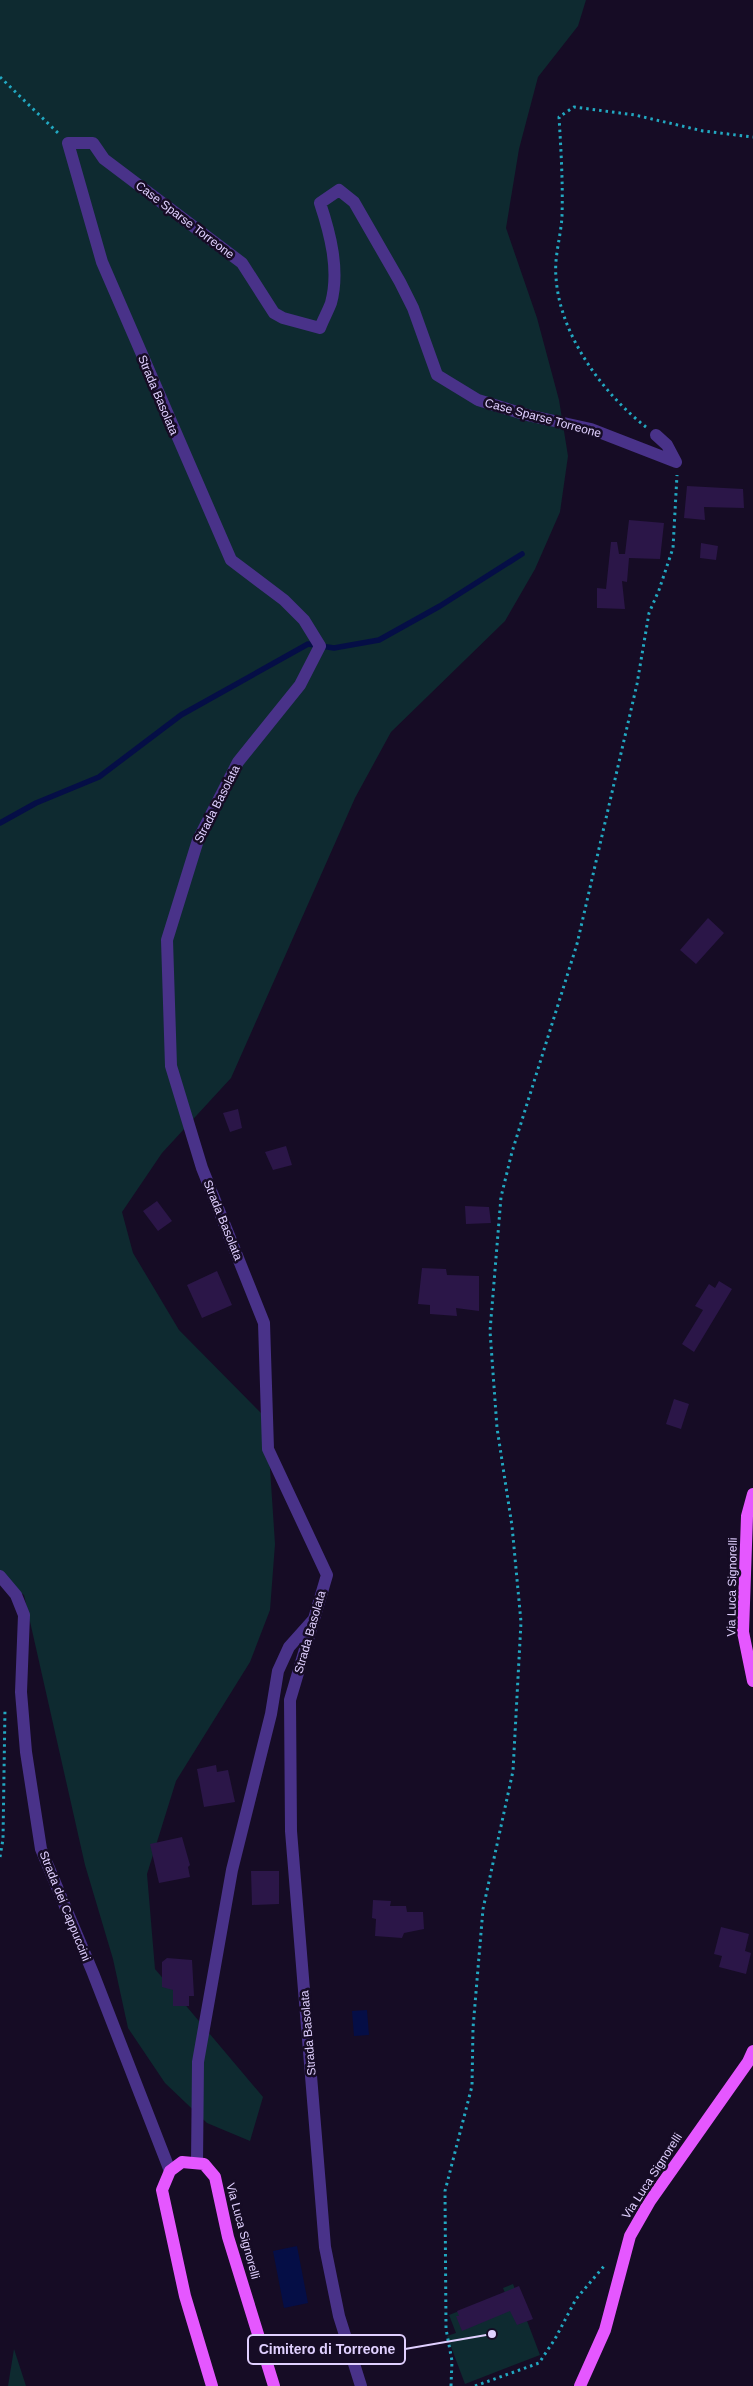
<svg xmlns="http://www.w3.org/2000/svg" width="753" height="2386" viewBox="0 0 753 2386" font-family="Arial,sans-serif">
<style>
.green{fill:#0e2a30}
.water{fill:#050e46}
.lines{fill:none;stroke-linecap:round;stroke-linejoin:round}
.stream{stroke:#050e46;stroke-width:5.5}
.building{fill:#2b1648}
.path{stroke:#22a8c1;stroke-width:3;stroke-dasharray:2.5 4;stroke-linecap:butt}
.minor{stroke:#493289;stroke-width:12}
.major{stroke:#e557ff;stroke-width:12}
.labels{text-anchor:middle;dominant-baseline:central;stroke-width:5;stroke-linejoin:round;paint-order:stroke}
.street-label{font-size:12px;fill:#e0d0ff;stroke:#160c25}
.leader{fill:none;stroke:#e0d0ff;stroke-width:2}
.callout-dot{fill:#e0d0ff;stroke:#160c25;stroke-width:2}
.callout{fill:#160c25;stroke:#e0d0ff;stroke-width:2}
.callout-label{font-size:14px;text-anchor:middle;font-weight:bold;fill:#e0d0ff}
</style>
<rect width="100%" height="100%" fill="#160c25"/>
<!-- green -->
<path class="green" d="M0,0H586L578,26L538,77L519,149L506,228L537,318L559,400L568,456L560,512L535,569L505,621L391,732L355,798L231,1078L162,1153L122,1212L133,1253L179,1330L264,1416L270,1468L275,1544L270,1610L250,1662L176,1781L147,1874L155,1969L263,2097L250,2141L207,2123L165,2083L128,2028L113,1959L85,1865L24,1595L0,1580Z
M513,2284L540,2355L465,2384L447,2336L456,2333L449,2315L505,2293L503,2288Z
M14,2349L26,2386H8Z"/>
<!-- water -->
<path class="water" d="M367,2010L369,2035L354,2036L352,2011Z
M297,2246L308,2303L284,2308L273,2251Z"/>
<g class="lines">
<!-- stream -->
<path class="stream" d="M0,823L36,803L99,777L181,715L308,644L334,648L379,640L440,606L522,554"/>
</g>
<!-- building -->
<path class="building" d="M687,486L743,489L744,508L704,507L705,520L684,518Z
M629,520L664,523L660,559L629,558L627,582L622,581L625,609L597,608V588L606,589L611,542H617L619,554H625Z
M701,543L718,546L716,560L700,558Z
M708,918L724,933L696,964L680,950Z
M238,1109L242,1128L230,1132L223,1113Z
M286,1146L292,1165L273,1170L265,1152Z
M157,1201L172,1221L158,1231L143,1211Z
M465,1206L489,1207L491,1223L466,1224Z
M422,1268L446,1269L447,1275L479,1276V1311L456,1308L457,1316L430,1314V1305L418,1304Z
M217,1271L232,1305L202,1318L187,1285Z
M719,1281L732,1289L694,1352L682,1344L703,1310L695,1306L709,1284L715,1288Z
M674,1399L689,1404L681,1429L666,1424Z
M216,1765L217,1772L228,1770L235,1802L204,1807L197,1769Z
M182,1837L190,1865L188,1867L190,1877L159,1883L150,1844Z
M251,1871H279V1904L252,1905Z
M373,1900L391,1901L390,1906H406L407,1912H423L424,1929L404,1933L402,1938L375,1936L376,1919L372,1918Z
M721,1927L749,1934L745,1951L751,1953L746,1974L719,1967L722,1956L714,1954Z
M167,1958L192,1960L194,1996H189V2006H173V1990L162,1987V1962Z
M519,2286L533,2319L517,2325L510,2311L462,2331L456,2316H459L457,2311Z"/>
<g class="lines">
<!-- path -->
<path class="path" d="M0,77L59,134
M646,427C602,393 559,333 556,277C554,257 561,236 562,216C563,183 561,150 559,117L574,107L635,115L703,131L753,137
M0,1857L3,1839L5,1708
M451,2386L452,2361L446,2329L445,2191L472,2086L473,2028L483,1909L513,1771L521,1622L512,1526L497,1428L490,1331L501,1197L512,1152L577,944L637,684L649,613L659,590L673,548L677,475
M475,2386L539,2363L555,2339L576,2299L605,2265"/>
<!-- minor -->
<path class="minor" d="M0,1576L16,1595L24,1615L21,1692L26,1752L41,1849L93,1973L170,2171
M197,2163L198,2062L232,1870L271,1714L278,1671L289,1647L314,1619
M361,2386L339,2316L325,2247L291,1831L290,1700L327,1575L268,1449L264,1323L202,1168L171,1066L167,940L198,840L238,762L300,685L320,646L304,620L284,600L231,560L102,262L68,143H93L104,159L242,263L274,313L283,318L320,328C323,320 328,311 331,303C340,270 330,233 320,203L339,190L354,202L400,282L413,308L437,375L478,400L527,415L591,429L676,462L667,445L656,435"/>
<!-- major -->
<path class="major" d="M753,1494L747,1516L743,1632L753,1681
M212,2386L185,2296L162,2190L170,2171L182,2162L204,2164L215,2177L228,2237L274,2386
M580,2386L605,2330L630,2236L650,2201L748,2062L753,2051"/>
</g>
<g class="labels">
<!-- street labels -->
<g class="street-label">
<text transform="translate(185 220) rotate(37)">Case Sparse Torreone</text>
<text transform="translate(158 395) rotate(67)">Strada Basolata</text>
<text transform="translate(543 418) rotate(15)">Case Sparse Torreone</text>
<text transform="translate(217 804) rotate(-63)">Strada Basolata</text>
<text transform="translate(223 1220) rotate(68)">Strada Basolata</text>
<text transform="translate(732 1587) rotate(-89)">Via Luca Signorelli</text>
<text transform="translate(310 1632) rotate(-74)">Strada Basolata</text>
<text transform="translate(65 1906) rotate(68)">Strada dei Cappuccini</text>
<text transform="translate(308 2033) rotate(-95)">Strada Basolata</text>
<text transform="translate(652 2176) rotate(-57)">Via Luca Signorelli</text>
<text transform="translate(243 2231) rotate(75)">Via Luca Signorelli</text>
</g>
</g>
<!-- callouts -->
<path class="leader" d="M492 2334L405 2349"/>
<circle class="callout-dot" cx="492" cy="2334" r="5"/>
<rect class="callout" x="248" y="2335" width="157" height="29" rx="5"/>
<g class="callout-label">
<text x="327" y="2354">Cimitero di Torreone</text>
</g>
</svg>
